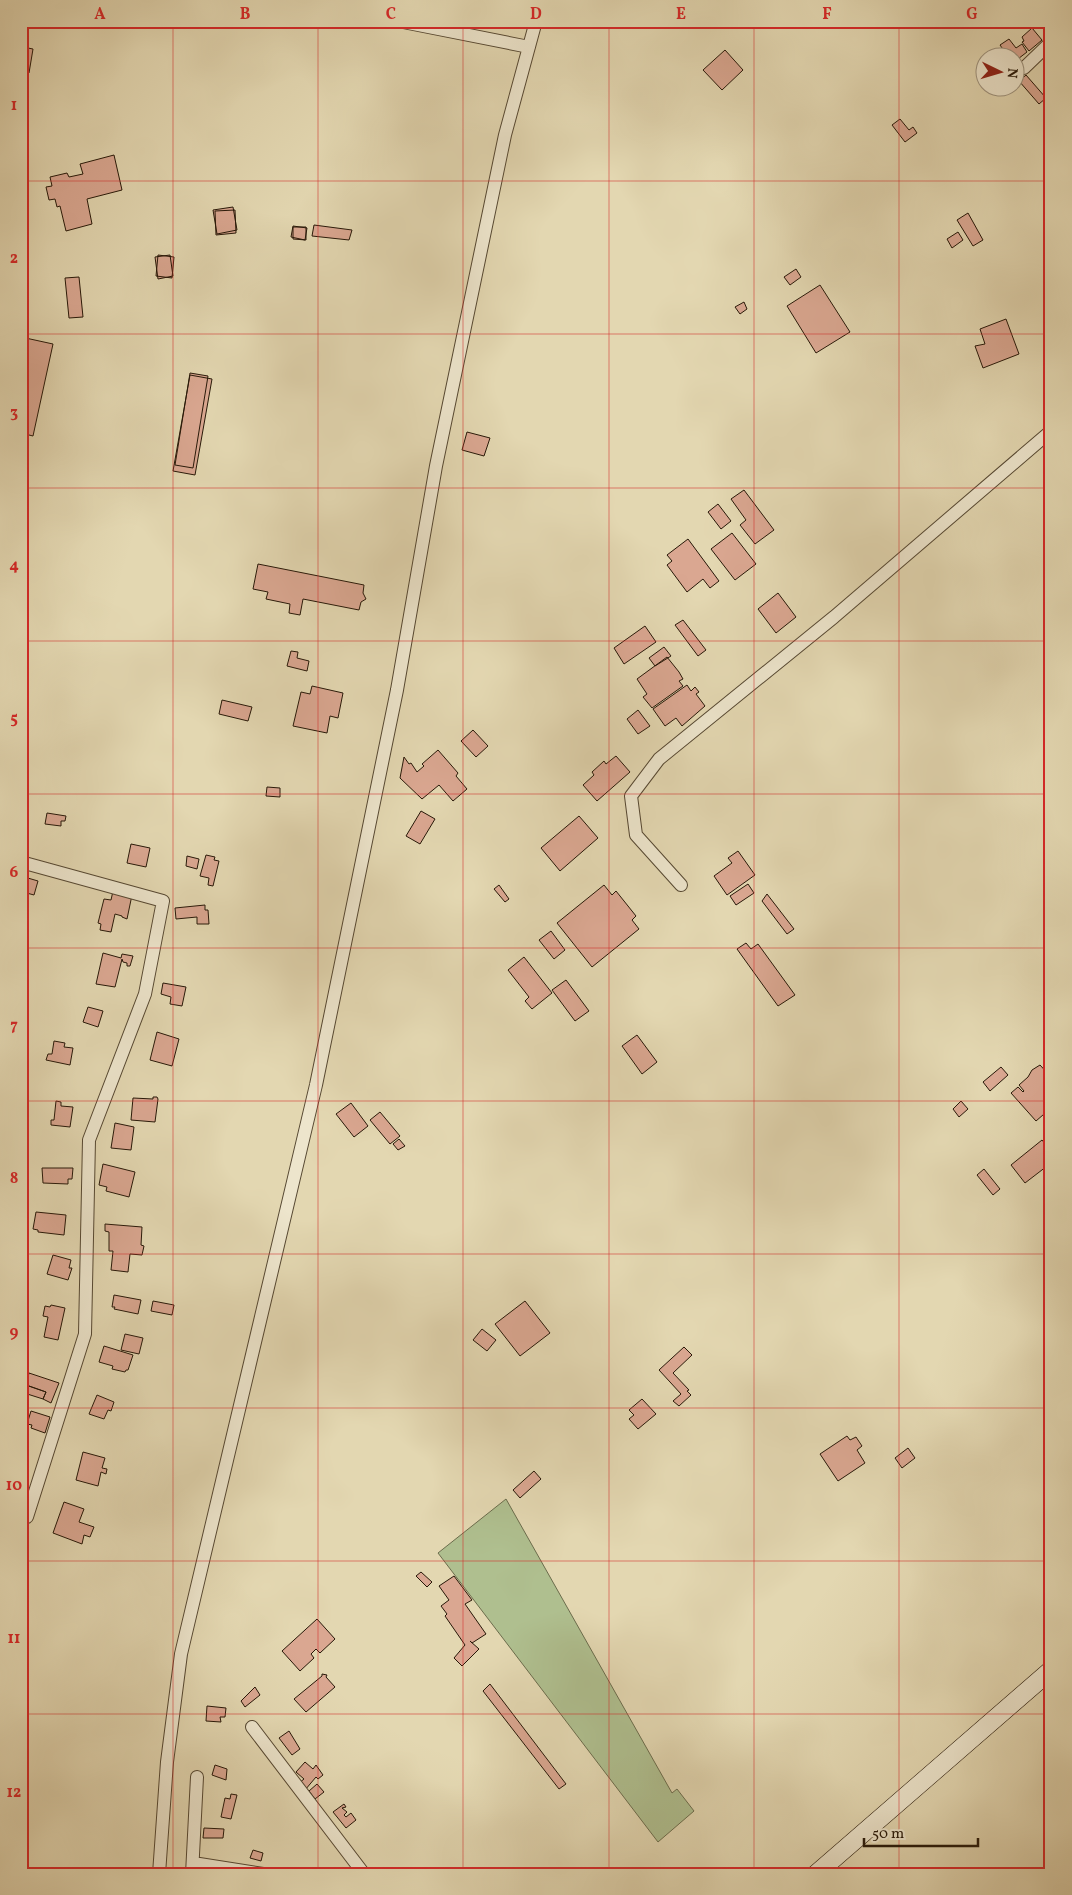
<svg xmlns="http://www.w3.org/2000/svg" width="1072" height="1895" viewBox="0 0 1072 1895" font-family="Vollkorn,serif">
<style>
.green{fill:#afbf8f;stroke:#6b6c4c}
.building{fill:#daa791;stroke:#271808}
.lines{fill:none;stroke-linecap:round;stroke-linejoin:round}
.street-casing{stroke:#564832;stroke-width:14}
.secondary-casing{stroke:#271808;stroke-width:19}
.street{stroke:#ede5cc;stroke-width:12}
.secondary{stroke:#ede5cc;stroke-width:18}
.grid{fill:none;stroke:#d62828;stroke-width:1;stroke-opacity:0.55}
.neatline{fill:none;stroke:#d62828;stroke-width:2}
.grid-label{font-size:16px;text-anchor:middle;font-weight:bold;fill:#d62828}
</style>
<rect width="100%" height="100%" fill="#e3d7b1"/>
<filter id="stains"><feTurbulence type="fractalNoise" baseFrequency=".004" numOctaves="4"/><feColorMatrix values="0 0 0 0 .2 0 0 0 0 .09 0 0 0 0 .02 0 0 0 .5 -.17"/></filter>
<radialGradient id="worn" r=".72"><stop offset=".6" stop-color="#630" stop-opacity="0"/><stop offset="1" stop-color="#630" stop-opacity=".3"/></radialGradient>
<!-- green -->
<path class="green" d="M506,1499L672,1793L677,1789L694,1811L658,1842L438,1553Z"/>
<!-- building -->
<path class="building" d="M1032,28L1042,40L1029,51L1022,42L1024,41L1022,37Z
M1009,39L1016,48L1022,44L1027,52L1014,62V58H1009L1000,45Z
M28,48L33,49L29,73L24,72Z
M725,50L743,70L722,90L703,70Z
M1026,75L1046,98L1039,104L1019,81Z
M900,119L909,130L913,127L917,133L905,142L892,125Z
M114,155L122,190L87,199L92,224L66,231L60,206L57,207L55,199L49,200L46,187L52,186L50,177L67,173L69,177L83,174L80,164Z
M233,207L237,230L217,234L213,210Z
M235,210L236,233L216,235L215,211Z
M968,213L983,240L973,246L957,220Z
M314,225L352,230L349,240L312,236Z
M293,226L307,228L305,240L291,237Z
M293,227H306V240L293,239Z
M958,232L963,240L952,248L947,239Z
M158,255L174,257L172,278L156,276Z
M170,255L173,276L158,279L155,257Z
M796,269L801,277L790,285L784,277Z
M79,277L83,317L69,318L65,278Z
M820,285L850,332L816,353L787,306Z
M744,302L747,309L740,314L735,307Z
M1006,319L1019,354L983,368L975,346L985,344L980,329Z
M21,337L53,344L33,436L21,433V389L26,390L27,385L21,384Z
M190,373L208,376L193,468L175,465Z
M190,375L212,379L195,475L173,471Z
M467,432L490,438L484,456L462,450Z
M744,490L774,530L755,544L740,525L746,520L731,499Z
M718,504L731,521L721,529L708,512Z
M732,533L756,564L735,580L711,549Z
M688,539L719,581L710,588L703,579L687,592L667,565L672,561L667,555Z
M258,564L364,585L363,593L366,599L361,602L359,610L303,599L300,615L289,613L290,604L266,599L268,592L253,589Z
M778,593L796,617L776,633L758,609Z
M683,620L706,650L698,656L675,625Z
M645,626L656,642L624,664L614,648Z
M664,647L671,656L655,666L649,658Z
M291,651L298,652L297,658L309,661L307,671L287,666Z
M667,657L679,672L683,679L679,681L683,686L652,708L643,697L647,694L637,679Z
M687,685L691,691L695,687L699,692L696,694L705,706L682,726L676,718L665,726L653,709Z
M312,686L343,693L338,718L330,716L327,733L293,726L301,692L310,694Z
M222,700L252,707L248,721L219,714Z
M638,710L650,726L638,734L627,719Z
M473,730L488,746L476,757L461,741Z
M438,750L458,773L456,776L467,789L453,801L439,785L422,799L400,778L404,757L409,764L411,763L417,772L424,766L422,764Z
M616,756L630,772L597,801L583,785L594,775L592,772L604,761L606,764Z
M267,787L280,788V797L266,796Z
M421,811L435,819L420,844L406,836Z
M47,813L66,816L65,821H61V826L45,824Z
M579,816L598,838L560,871L541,848Z
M131,844L150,848L146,867L127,863Z
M738,851L755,875L727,895L714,876L732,863L728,858Z
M206,855L215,857L214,860L219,861L213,886L208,885L209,878L200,876Z
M187,856L199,859L197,869L186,866Z
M21,876L38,881L34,895L23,892L21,899Z
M748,884L754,893L736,905L730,896Z
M499,885L509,899L505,902L494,889Z
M604,885L612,895L616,891L636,916L632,920L639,929L592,967L557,923Z
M113,891L132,895L127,919L122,917V916L115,914L111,932L100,930L101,924L98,923L104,899L111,900Z
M767,894L794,929L787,934L762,901Z
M205,905V910H208L209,924H197V917L176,919L175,908Z
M551,931L565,950L554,959L539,940Z
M746,943L751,949L758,944L795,995L778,1006L737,949Z
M103,953L121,958L122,954L133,956L130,966H127V963L123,962L122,959L115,987L96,984Z
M524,957L552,993L532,1009L525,1001L529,997L508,970Z
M21,976L27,981L21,1000Z
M566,980L589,1011L575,1021L552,990Z
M163,983L186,987L182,1006L170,1004L171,997L161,994Z
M88,1007L103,1011L98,1027L83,1022Z
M157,1032L179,1039L172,1066L150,1060Z
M637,1035L657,1062L642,1074L622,1046Z
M54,1041L65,1043L64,1047L73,1048L70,1065L46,1060L48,1054H52Z
M1040,1065L1051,1077V1108L1036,1121L1011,1093L1018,1087L1023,1092L1024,1091L1019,1085L1028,1077L1032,1070Z
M1001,1067L1008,1075L990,1091L983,1082Z
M153,1097H157L158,1099L155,1122L131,1120L133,1098L153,1099Z
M56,1101L61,1102V1106L73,1107L70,1127L51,1125V1120H54Z
M961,1101L968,1109L959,1117L953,1109Z
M351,1103L368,1126L354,1137L336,1114Z
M380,1112L400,1136L390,1144L370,1120Z
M115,1123L134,1127L131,1150L111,1148Z
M399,1139L405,1146L398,1150L393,1144Z
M1042,1140L1051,1151V1163L1025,1183L1011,1165Z
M103,1164L135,1172L129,1197L106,1191L107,1187L99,1185Z
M42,1168H73L72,1179H68V1184L43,1183Z
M984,1169L1000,1189L993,1195L977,1175Z
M36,1212L66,1215L64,1235L38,1232V1230L33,1229Z
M105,1224L142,1227L141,1245L144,1246L142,1255L130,1254L128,1272L111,1270L113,1251H109V1232L105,1231Z
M53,1255L71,1260L69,1268H72L68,1280L47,1274Z
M114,1295L141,1300L138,1314L114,1309L115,1307H112Z
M153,1301L174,1305L172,1315L151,1311Z
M525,1301L550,1333L520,1356L495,1324Z
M51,1305L65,1308L58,1340L44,1337L48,1317L43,1316L45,1306L50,1307Z
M482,1329L496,1340L487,1351L473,1340Z
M125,1334L143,1338L139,1354L121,1350Z
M104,1346L133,1355L128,1370H126L125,1372L112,1369L113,1366L99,1362Z
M684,1347L692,1355L673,1373L689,1390L687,1391L691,1395L679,1406L673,1401L681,1394L659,1370Z
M29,1373L59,1383L51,1403L43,1399L46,1392L26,1385Z
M24,1376L28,1377L26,1385L46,1392L43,1399L21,1392Z
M97,1395L114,1402L111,1411L108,1410L104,1419L89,1414Z
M642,1399L656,1414L638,1429L629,1419L634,1415L629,1410Z
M31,1411L50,1417L45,1433L31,1428L32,1425L27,1424Z
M847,1436L850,1440L856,1437L862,1446L857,1450L865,1463L838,1481L820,1454Z
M908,1448L915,1458L902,1468L895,1458Z
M83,1452L105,1458L102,1468L107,1469L106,1474L101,1472L98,1486L76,1480Z
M534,1471L541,1479L520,1498L513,1490Z
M64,1502L84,1509L79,1522L94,1527L90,1537L84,1535L82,1544L53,1533Z
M421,1572L432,1582L427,1587L416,1576Z
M454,1576L472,1600L465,1604L486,1634L472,1643L470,1641L479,1649L462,1666L454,1658L465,1645L445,1616L447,1614L441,1606L449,1600L439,1586Z
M317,1619L335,1639L320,1653L316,1649L311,1654L314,1658L300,1671L282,1651Z
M322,1674L327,1675L326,1677L335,1687L306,1712L294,1699L322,1676Z
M490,1684L566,1784L559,1789L483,1691Z
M255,1687L260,1695L245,1707L241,1701Z
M207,1706L226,1708L225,1717H220L221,1722L206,1721Z
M289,1731L300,1749L292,1755L279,1738Z
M305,1762L313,1769L316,1765L323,1775L318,1779L316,1777L305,1790L299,1783L304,1779L296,1772Z
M215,1765L227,1769L226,1780L212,1775Z
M317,1784L324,1792L315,1799L309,1791Z
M231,1794L237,1795L231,1819L221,1817L225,1798L230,1799Z
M344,1804L346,1807L342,1808L347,1812L344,1815L346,1817L351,1813L356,1820L346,1828L333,1812Z
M204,1828L224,1829L223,1838H203Z
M253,1850L263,1853L261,1861L250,1858Z"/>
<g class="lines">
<defs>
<path id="street" d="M398,21L529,47
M1024,68L1051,42
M21,862L163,901L145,994L89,1140L85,1334L27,1517L21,1514
M681,885L636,835L631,796L659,759L834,617L1051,431
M252,1727L364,1874
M193,1863L263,1874
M159,1874L167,1762L181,1654L316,1085L397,690L436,466L505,135L536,21
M192,1874L197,1777"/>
<path id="secondary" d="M816,1874L1051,1670"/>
</defs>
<!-- street casing -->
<use href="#street" class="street-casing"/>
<!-- secondary casing -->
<use href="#secondary" class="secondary-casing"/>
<!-- street -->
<use href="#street" class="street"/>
<!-- secondary -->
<use href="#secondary" class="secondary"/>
</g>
<!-- grid -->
<path class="grid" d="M173,21V1874M318,21V1874M463,21V1874M609,21V1874M754,21V1874M899,21V1874M21,181H1051M21,334H1051M21,488H1051M21,641H1051M21,794H1051M21,948H1051M21,1101H1051M21,1254H1051M21,1408H1051M21,1561H1051M21,1714H1051"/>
<!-- margin -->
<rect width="1072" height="1895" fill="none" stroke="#e3d7b1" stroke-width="55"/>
<!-- north arrow -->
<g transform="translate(1000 72) rotate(95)"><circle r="24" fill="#ede5cc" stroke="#9e937e"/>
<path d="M0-4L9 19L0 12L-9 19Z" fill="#8f2418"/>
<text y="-8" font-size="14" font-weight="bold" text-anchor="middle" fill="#271808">N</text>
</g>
<!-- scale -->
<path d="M864 1838v8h114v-8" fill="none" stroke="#271808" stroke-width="2.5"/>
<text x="872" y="1838" font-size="15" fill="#271808" stroke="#ede5cc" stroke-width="4" paint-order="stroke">50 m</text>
<rect x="28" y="28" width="1016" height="1840" class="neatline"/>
<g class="grid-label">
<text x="100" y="19">A</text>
<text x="245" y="19">B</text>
<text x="391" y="19">C</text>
<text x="536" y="19">D</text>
<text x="681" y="19">E</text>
<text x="827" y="19">F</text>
<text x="972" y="19">G</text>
<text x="14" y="110">1</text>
<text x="14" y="263">2</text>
<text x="14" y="417">3</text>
<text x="14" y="570">4</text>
<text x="14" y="723">5</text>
<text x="14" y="877">6</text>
<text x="14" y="1030">7</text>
<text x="14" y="1183">8</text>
<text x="14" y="1337">9</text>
<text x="14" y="1490">10</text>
<text x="14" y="1643">11</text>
<text x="14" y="1797">12</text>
</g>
<rect width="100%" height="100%" filter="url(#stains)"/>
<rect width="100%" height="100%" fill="url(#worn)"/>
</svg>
